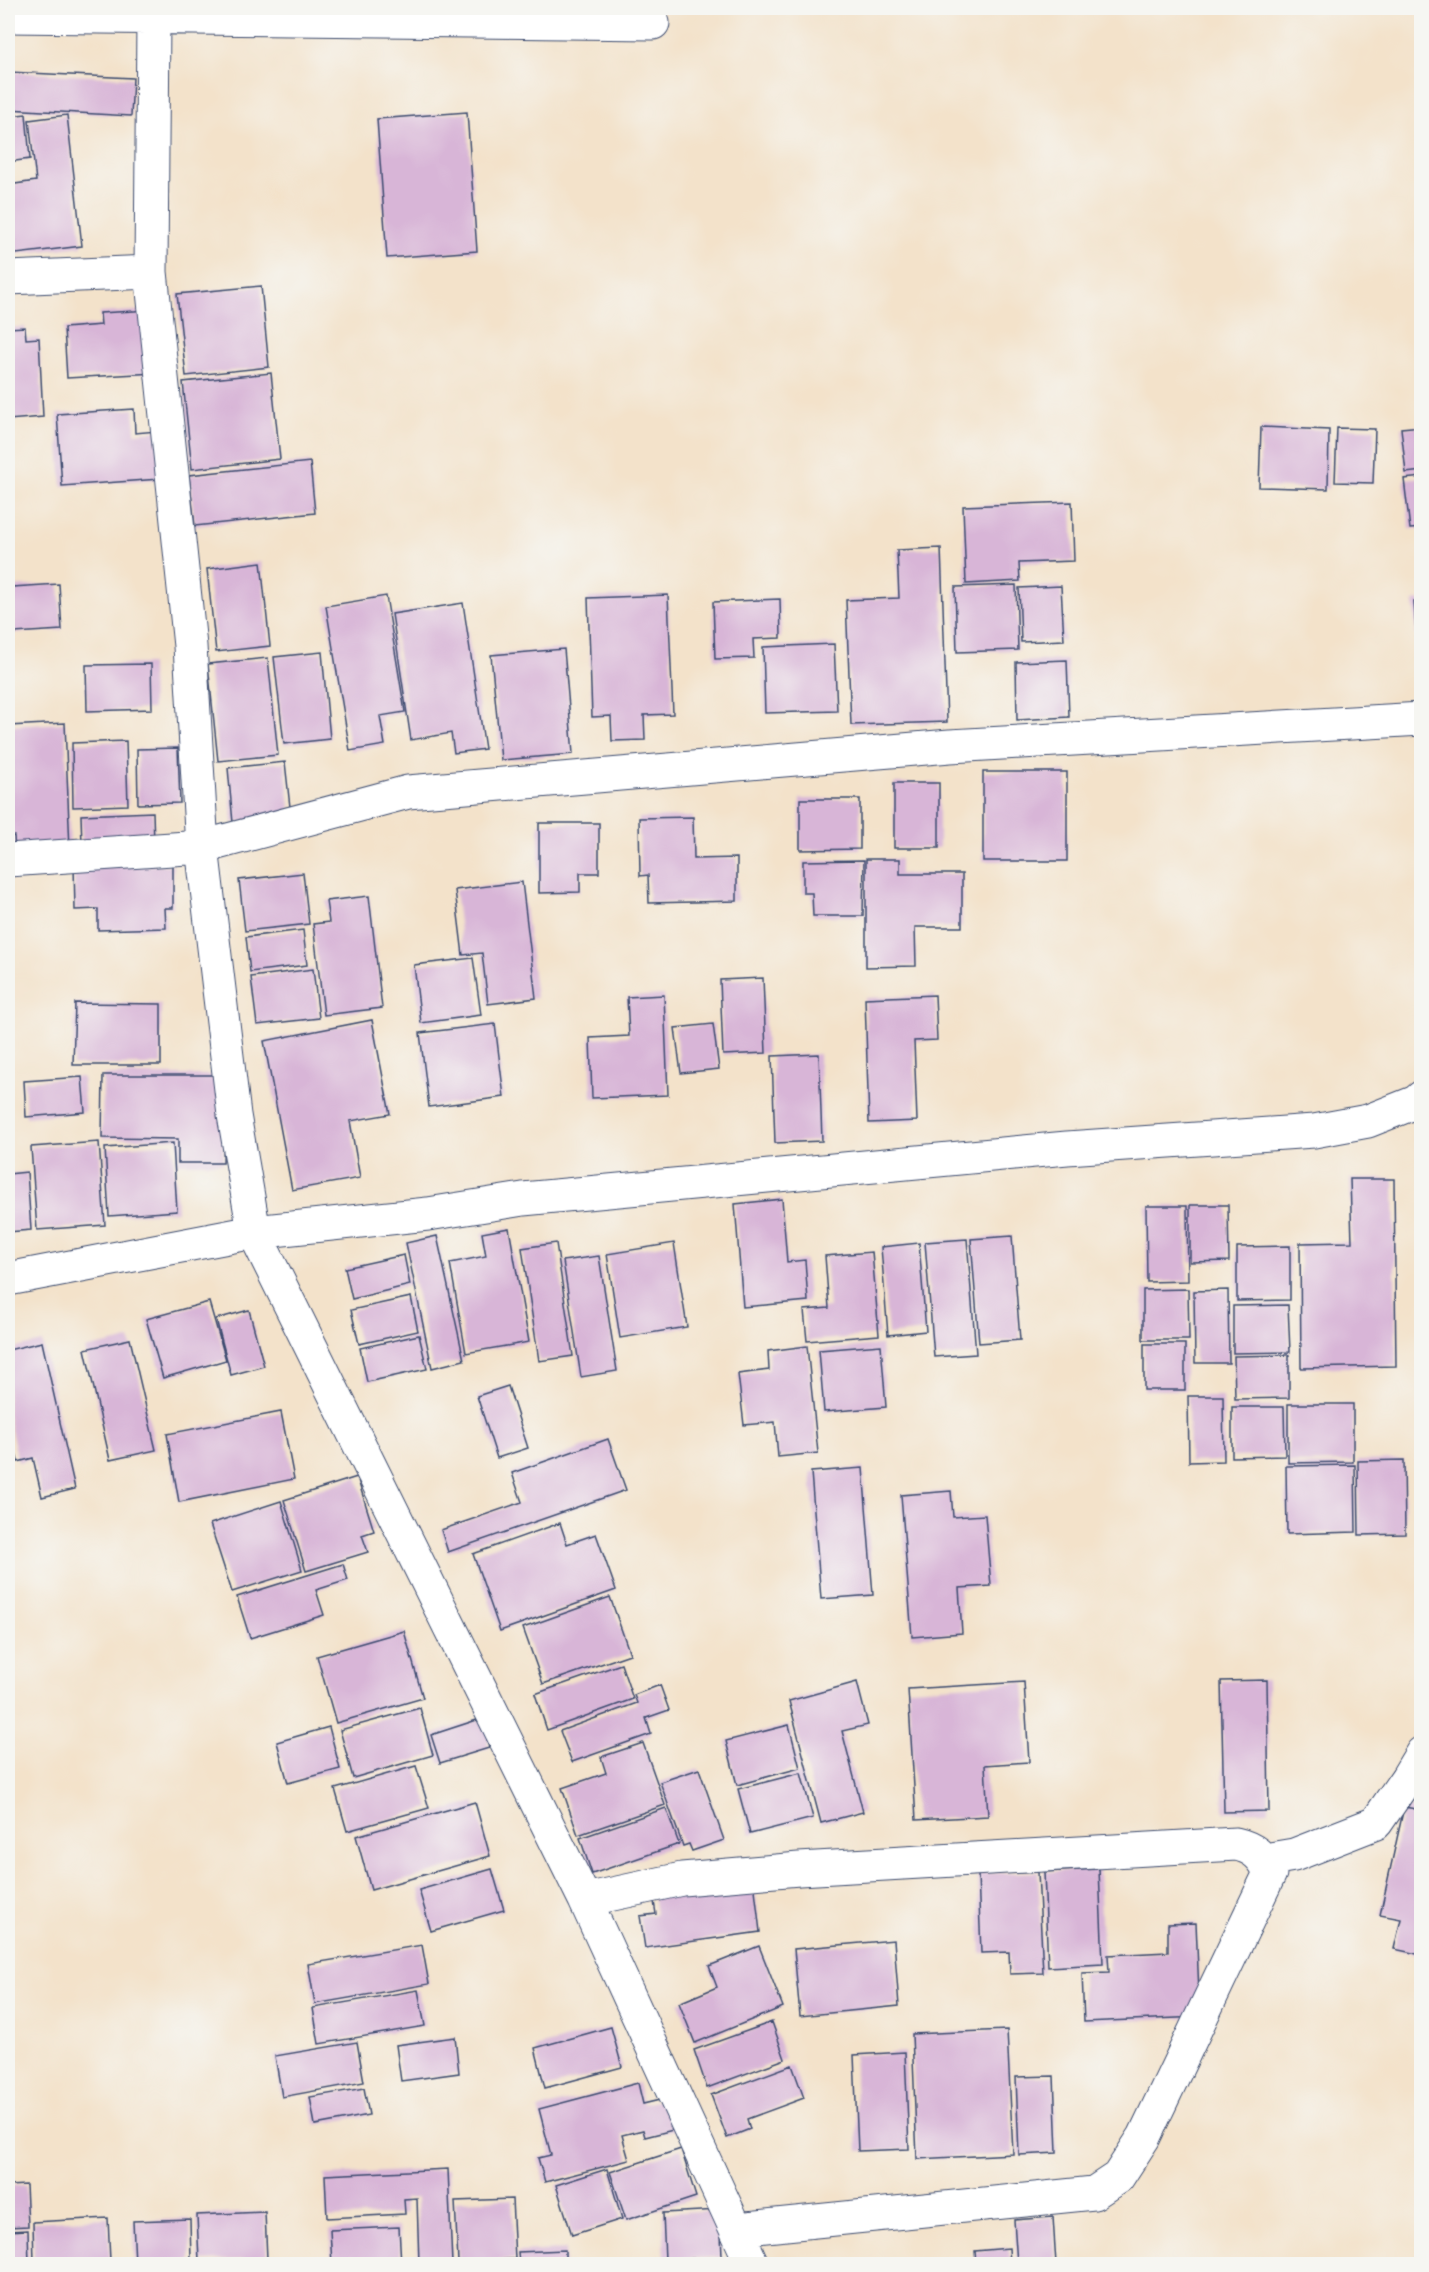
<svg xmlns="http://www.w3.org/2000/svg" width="1429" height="2272" viewBox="0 0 1429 2272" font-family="Kalam,sans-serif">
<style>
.building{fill:#d8b5d7}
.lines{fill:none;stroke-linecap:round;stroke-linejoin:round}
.minor-casing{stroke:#3b4a6e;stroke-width:35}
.minor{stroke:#fff;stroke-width:33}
</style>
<rect width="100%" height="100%" fill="#f6f6f2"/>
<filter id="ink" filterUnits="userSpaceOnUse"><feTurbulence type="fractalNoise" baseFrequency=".0167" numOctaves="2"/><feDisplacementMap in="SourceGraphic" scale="12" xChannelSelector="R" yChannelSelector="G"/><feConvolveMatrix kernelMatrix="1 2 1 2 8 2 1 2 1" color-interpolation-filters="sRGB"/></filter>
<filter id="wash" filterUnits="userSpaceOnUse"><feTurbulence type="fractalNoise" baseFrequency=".008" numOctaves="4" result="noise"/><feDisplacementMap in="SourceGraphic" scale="24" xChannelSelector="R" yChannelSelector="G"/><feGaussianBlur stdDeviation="1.35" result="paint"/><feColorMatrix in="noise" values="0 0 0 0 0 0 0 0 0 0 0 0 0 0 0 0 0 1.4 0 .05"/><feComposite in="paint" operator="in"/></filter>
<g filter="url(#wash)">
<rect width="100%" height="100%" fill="#f3e2ca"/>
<g id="blocks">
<!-- building -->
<path class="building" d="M8,72L133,78L131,116L8,109Z
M467,112L477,251L387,258L377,119Z
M26,114L30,159L8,162V116Z
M67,115L82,246L8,255V185L36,181L29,120Z
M261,286L269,367L186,376L177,294Z
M151,310L155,373L67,378L64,328L101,325L100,313Z
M25,327L26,339L39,338L43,417L8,420V328Z
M271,373L280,459L192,469L183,382Z
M134,409L135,433L157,431L160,479L62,486L57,414Z
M1422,426V471L1406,473L1401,428Z
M1261,427L1329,430L1328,489L1259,487Z
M1337,428L1375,429L1373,483L1335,482Z
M310,462L315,513L195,526L189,475Z
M1422,477V528L1410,529L1404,479Z
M1072,502L1074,561L1019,563L1020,581L966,584L963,506Z
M941,548L947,722L851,725L846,600L899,598L897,550Z
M261,562L270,646L216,652L207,569Z
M59,584L62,630L14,633L12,587Z
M1016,585L1018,650L957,652L955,587Z
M1061,586L1064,640L1021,642L1019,588Z
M668,595L673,714L644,715L645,740L612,741L611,716L592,717L588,598Z
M386,596L405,712L380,716L385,745L350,751L326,606Z
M780,599L781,638L753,639L754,658L715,659L713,602Z
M1422,600V676H1419L1414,601Z
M463,603L485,749L454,753L451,733L411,740L392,614Z
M834,644L837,711L765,713L763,647Z
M564,649L573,754L501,760L491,655Z
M322,652L330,739L284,744L274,657Z
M268,658L278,755L218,761L208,664Z
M1067,660L1069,717L1017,720L1016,662Z
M151,664L152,709L87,711L86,665Z
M65,723L70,850L15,852L14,836H8V726Z
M126,741L128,805L73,807L72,743Z
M178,748L180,803L138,804L137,749Z
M285,762L291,816L233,823L228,768Z
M983,772H1067V861H983Z
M894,783H939V848H894Z
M800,799H860V849L800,850Z
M153,812L154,844L82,846L81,815Z
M693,817L694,859L737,858V901L649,903L648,875L640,876L639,818Z
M539,823H599V873H580V892L539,893Z
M866,859H900V874H962V927H915L916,966L866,967Z
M864,860L863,916H813L812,893H803V861Z
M173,865V908H165L166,928L98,930V909L75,910L74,866Z
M303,873L309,924L245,931L239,880Z
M522,882L536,998L488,1004L482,953L463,955L455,890Z
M369,896L382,1008L324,1015L313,924L329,922L326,901Z
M303,930L307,965L250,972L246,937Z
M473,958L481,1015L421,1023L414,965Z
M313,969L319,1018L257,1025L251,977Z
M763,978L766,1053L723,1055L720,980Z
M664,995L668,1095L592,1098L590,1038L629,1036L627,997Z
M935,995L937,1040L914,1041L917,1121L869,1123L865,998Z
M75,1003L161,1004V1065H73Z
M372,1020L390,1114L350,1121L360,1178L292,1190L264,1041Z
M495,1024L504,1097L429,1107L420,1033Z
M713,1024L719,1069L681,1073L675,1028Z
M819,1054L822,1141L775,1143L772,1056Z
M103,1075H225L223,1163H178V1139L102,1138Z
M82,1077L85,1112L26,1117L24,1081Z
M99,1142L105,1225L37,1230L31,1147Z
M173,1143L177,1211L109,1216L105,1148Z
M27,1172L31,1230L8,1232V1174Z
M1350,1179H1394L1396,1366L1301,1368L1300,1243L1352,1242Z
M782,1199L787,1262L805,1260L808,1301L743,1307L735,1204Z
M1190,1205H1228L1229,1261L1190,1262Z
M1146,1206H1187L1188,1281L1147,1282Z
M509,1228L529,1342L466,1353L450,1263L486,1256L482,1233Z
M437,1236L464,1360L432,1368L406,1243Z
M1012,1236L1020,1340L979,1343L971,1239Z
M967,1239L976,1354L934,1357L925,1242Z
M556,1243L573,1356L539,1361L522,1248Z
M674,1243L687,1327L620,1338L607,1254Z
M919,1243L926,1331L888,1335L881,1247Z
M1290,1246V1300L1237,1301V1247Z
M872,1252L879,1335L807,1341L804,1310L829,1308L825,1256Z
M404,1255L410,1285L352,1299L345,1268Z
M599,1256L617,1371L581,1377L563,1261Z
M1188,1289L1189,1340H1143V1290Z
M1228,1290L1229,1363H1195L1194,1291Z
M411,1297L418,1331L359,1344L351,1310Z
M209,1302L226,1360L163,1378L146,1319Z
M1288,1305L1290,1352L1233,1353V1306Z
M249,1310L264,1366L231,1375L216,1319Z
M419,1335L427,1369L367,1382L360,1348Z
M130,1339L156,1450L110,1460L85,1349Z
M42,1342L75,1489L42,1497L33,1458L18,1462L8,1416V1350Z
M1144,1344H1185V1390H1144Z
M881,1345L886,1407L824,1412L819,1350Z
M807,1346L818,1453L778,1457L775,1422L744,1425L738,1374L769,1370L768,1351Z
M1289,1355V1398L1235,1399L1234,1356Z
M508,1386L528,1448L497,1458L477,1396Z
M1188,1396H1223L1224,1461L1189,1462Z
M1288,1404H1353V1462L1288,1463Z
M1232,1407H1284L1285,1456L1232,1457Z
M281,1412L294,1479L179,1502L167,1434Z
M608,1439L626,1490L448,1552L441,1530L522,1502L512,1473Z
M1404,1460L1405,1534L1359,1535L1358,1461Z
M1355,1465L1356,1532L1287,1534L1286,1466Z
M863,1468L873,1595L821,1599L811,1472Z
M357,1477L374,1531L362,1535L368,1552L306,1571L284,1500Z
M951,1491L953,1517L985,1515L991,1586L959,1588L962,1633L912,1637L901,1495Z
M281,1501L302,1570L232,1592L210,1524Z
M560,1523L567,1544L596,1534L616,1590L500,1631L473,1554Z
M343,1564L348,1580L316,1590L324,1615L250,1638L237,1597Z
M610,1597L630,1654L543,1684L523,1628Z
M404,1631L423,1698L336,1723L317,1656Z
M621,1664L633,1699L547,1730L535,1694Z
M1267,1680L1269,1811L1224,1812L1221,1681Z
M857,1682L868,1725L842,1731L863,1812L821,1823L789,1701Z
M1024,1682L1029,1762L985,1765L988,1816L916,1820L908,1689Z
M660,1685L669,1710L646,1718L651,1734L572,1762L560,1731L637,1703L634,1695Z
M420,1708L433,1755L353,1778L340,1730Z
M480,1719L495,1738L487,1741L489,1748L440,1763L431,1735Z
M789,1725L800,1768L737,1785L726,1741Z
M329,1727L340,1769L288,1783L277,1742Z
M643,1743L665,1805L578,1835L562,1788L606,1773L601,1757Z
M416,1766L429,1808L347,1831L335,1789Z
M699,1769L724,1840L692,1851L689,1844L683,1846L660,1782Z
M801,1773L813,1818L750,1834L738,1789Z
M475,1802L490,1856L371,1890L356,1836Z
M1404,1807L1422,1810V1955L1394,1949L1401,1919L1380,1915Z
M666,1808L679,1844L592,1874L580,1838Z
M492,1869L504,1910L431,1931L419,1890Z
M1099,1869L1103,1964L1048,1967L1044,1872Z
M1038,1872L1043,1973L1010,1974L1009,1952L981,1953L978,1874Z
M754,1881L760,1932L645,1948L640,1916L656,1914L653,1895Z
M1196,1923L1200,2017L1084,2022L1082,1973L1109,1972L1108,1955L1168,1952V1924Z
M894,1940L899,2006L800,2016L794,1949Z
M422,1945L429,1984L315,2004L308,1964Z
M759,1946L783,2007L695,2043L679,2003L717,1987L709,1966Z
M418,1990L425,2026L319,2044L313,2008Z
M772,2022L785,2059L707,2088L694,2050Z
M611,2027L622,2067L545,2088L535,2048Z
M1007,2030L1013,2154L917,2159L912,2034Z
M455,2037L459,2073L401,2081L396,2045Z
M357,2042L364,2082L282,2097L275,2056Z
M905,2052L909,2149L858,2151L854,2055Z
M792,2065L804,2098L747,2119L750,2129L727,2138L711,2095Z
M1054,2076L1057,2153L1019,2155L1016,2077Z
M638,2083L643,2104L668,2098L677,2129L645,2137L643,2130L622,2135L629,2160L545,2182L538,2158L551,2155L539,2109Z
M364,2088L369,2115L315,2125L310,2097Z
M681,2149L696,2197L626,2220L610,2172Z
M448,2169L452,2264H419L417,2198L404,2199L405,2214L327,2218L325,2175Z
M607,2169L622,2219L572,2235L556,2185Z
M26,2185L28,2226L8,2227V2186Z
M512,2199L515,2259L458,2262L455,2201Z
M720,2210L722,2257L665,2260L663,2213Z
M265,2212L267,2259L199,2261L197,2215Z
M1053,2217L1056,2264H1017L1014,2220Z
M108,2218L110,2261H97V2264H34L33,2222Z
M190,2219L191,2261L135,2263L133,2221Z
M399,2227L401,2264H332L330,2230Z
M28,2230L29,2264H8V2231Z
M1009,2248L1010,2264H976L975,2251Z
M565,2250V2264H519L518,2252Z"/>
</g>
</g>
<g filter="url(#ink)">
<use href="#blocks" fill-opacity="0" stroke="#3b4a6e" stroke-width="1.5"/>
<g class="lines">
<defs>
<path id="minor" d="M8,16L653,23
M153,19L151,272L190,646L202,847L234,1115L254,1232L585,1900L752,2264
M8,278L151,272
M8,860L202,847L408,792L950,746L1422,719
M8,1279L254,1232L428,1214L523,1199L1067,1148L1314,1131L1368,1121L1416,1102L1422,1097
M1265,1860L1294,1855L1376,1823L1407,1778L1422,1753
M585,1900L682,1879L799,1869L1236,1844C1254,1848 1263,1856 1270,1873L1144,2137L1118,2177L1094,2193L737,2229"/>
</defs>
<!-- minor casing -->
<use href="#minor" class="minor-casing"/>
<!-- minor -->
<use href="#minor" class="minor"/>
</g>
</g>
<!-- margin -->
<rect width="1429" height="2272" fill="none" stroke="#f6f6f2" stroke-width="30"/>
</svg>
